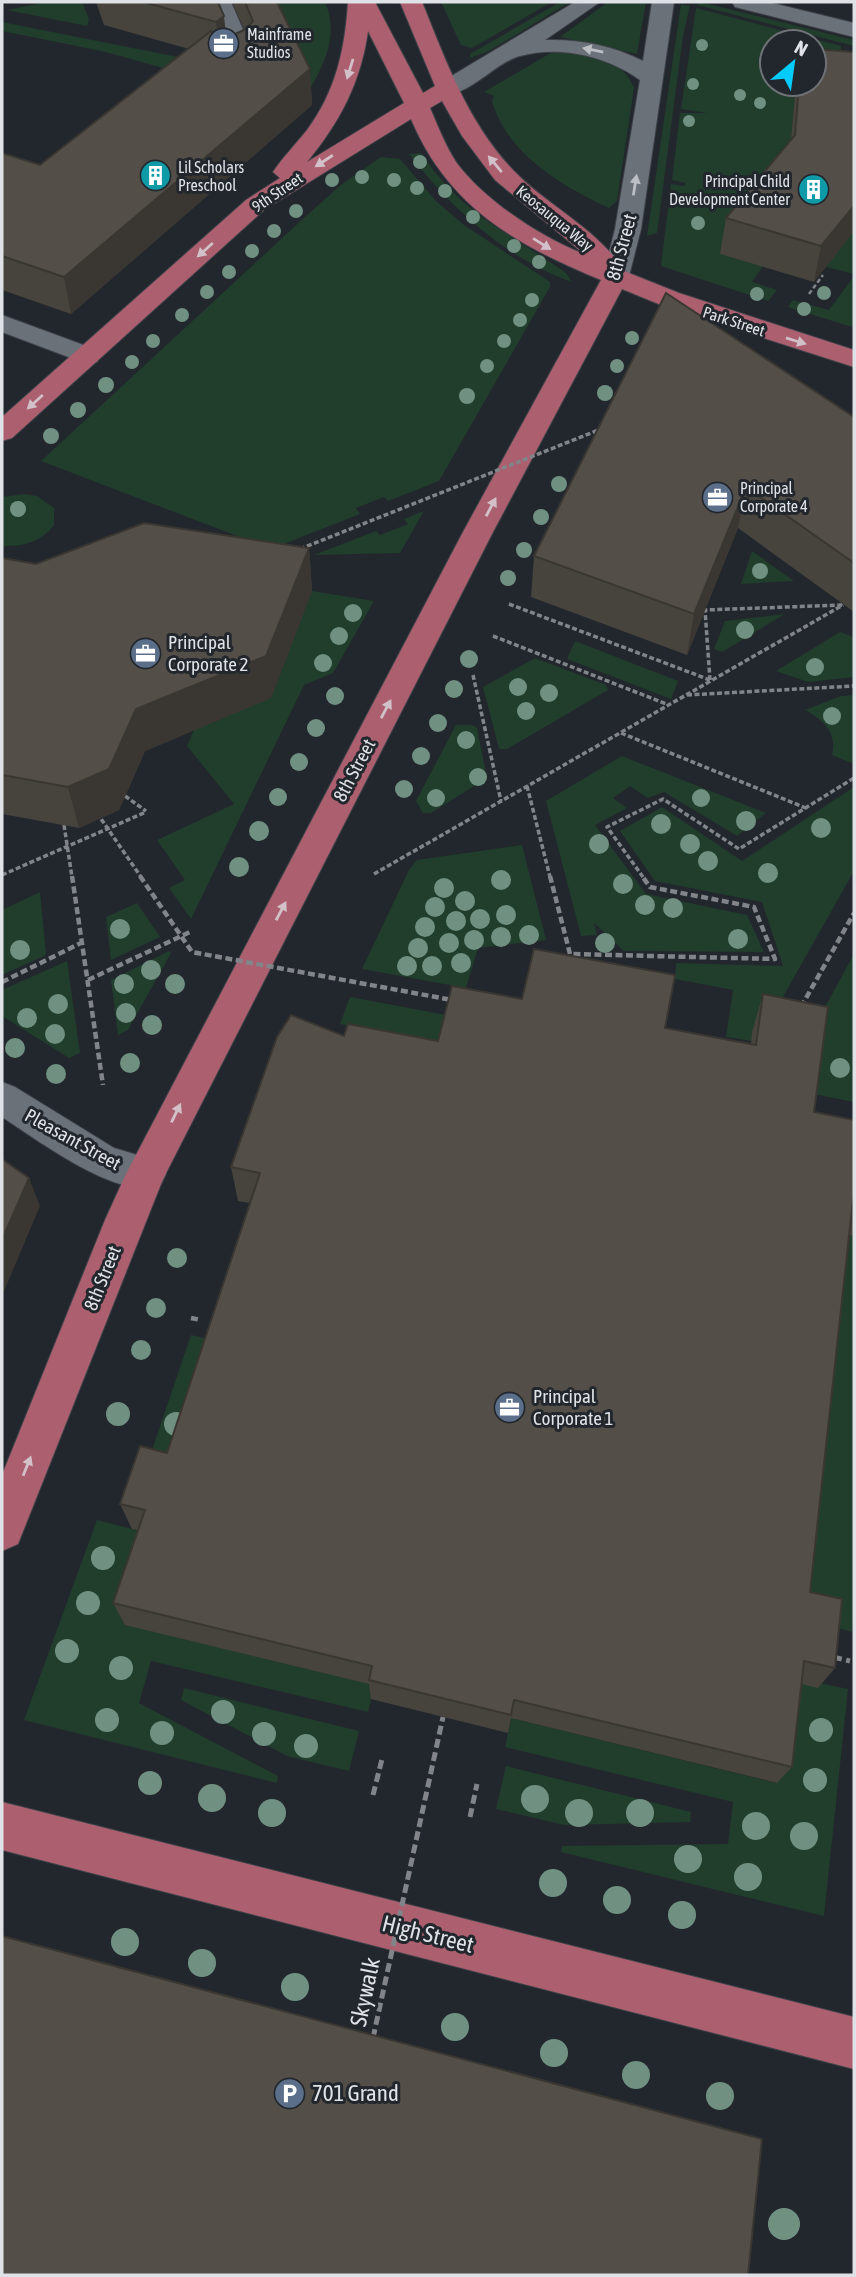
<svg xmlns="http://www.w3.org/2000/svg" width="856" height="2277" viewBox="0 0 856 2277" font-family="'Asap Condensed',sans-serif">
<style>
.green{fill:#213d2c}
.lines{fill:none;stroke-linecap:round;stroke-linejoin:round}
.minor-casing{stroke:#3e4248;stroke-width:2}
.major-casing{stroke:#3e4248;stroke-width:2}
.path-far3{stroke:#81858a;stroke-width:2.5;stroke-dasharray:4.5 2.5;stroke-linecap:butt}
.path-far2{stroke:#81858a;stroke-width:3.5;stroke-dasharray:5 2.5;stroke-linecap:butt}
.path-far1{stroke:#81858a;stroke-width:4.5;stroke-dasharray:7 3.5;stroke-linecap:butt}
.path{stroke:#81858a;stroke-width:5;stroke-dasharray:9 4.5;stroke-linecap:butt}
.minor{fill:#6b7179;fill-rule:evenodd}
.major{fill:#ac5f6f;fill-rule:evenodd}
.path-bridge-far2{stroke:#81858a;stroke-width:3.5;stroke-dasharray:5 2.5;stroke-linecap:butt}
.path-bridge-far1{stroke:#81858a;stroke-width:4.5;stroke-dasharray:7 3.5;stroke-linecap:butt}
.path-bridge{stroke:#81858a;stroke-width:5;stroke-dasharray:9 4.5;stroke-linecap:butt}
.tree{fill:#709181}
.wall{fill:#47433d}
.shaded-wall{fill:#3a3732}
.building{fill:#534e47;stroke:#3a3732;stroke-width:2}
.oneway{fill:#bcc0c5}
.oneway2{fill:#d2c1c8}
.labels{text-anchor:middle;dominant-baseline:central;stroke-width:6;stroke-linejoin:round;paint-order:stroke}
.far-poi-label{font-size:16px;fill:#dfe2e6;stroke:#22272d;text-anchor:start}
.far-street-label{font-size:16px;fill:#dfe2e6;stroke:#22272d}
.street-label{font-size:19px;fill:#dfe2e6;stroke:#22272d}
.poi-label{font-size:19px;fill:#dfe2e6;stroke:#22272d;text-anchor:start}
.near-street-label{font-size:23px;fill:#dfe2e6;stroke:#22272d}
.near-poi-label{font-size:23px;fill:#dfe2e6;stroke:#22272d;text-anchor:start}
</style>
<rect width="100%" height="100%" fill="#22272d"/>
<!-- green -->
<path class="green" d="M47,2H78L83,4L89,19L87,26L7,10Z
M262,2H325C342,40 318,74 301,106Z
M441,2H552L472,48L461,45Z
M560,2H570L489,51L470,58V54Z
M608,2H646L637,54L560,37Z
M700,2L854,40V46L697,5Z
M681,4L690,6L683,36L657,233L647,236Z
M696,8L841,46V78L814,76V42H772V84H796L789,164L763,266L752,282L777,290L768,301L661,266L671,184L684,186L686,183L672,180L680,113H707L681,109Z
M2,22L193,60L177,72L106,52L2,31Z
M558,52C585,54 624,58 634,88L617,201L609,208C562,186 507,154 492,101L494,96L484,92L549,54Z
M421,153C464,216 508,232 566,273L572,282C506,259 451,208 409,154Z
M381,157L400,159L436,201L464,225L550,282V287L439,481L388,501L384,497L356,508L360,514L271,549L41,461L306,216L342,184Z
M854,229V274L826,267Z
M854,276V323L852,327L788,307L793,300L829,310Z
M25,494L37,496L54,508V525C41,542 23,547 2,546V497Z
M424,511L400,553L314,555L376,531L380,535L408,524L404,519Z
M752,551L794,581L741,584Z
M312,591L374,601L333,673L304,685L191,919L169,888L185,880L157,840L234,804L187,746L194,730L271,698Z
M785,614L722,652L714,649L725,621Z
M840,632L854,637V677L808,682L776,671Z
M575,641L678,681L671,699L567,659Z
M535,658L606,685L608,690L507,749H499L483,687Z
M854,695V762L851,763L832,755C838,733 822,719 805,710L841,696Z
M456,725H472L477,728L487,778L431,813H423L416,801Z
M622,756L766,813L737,836L664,792L648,798L630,786L613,798L627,808L595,825L646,894L747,915L764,952L624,951L594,923L597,935L581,936L546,801Z
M854,787V871L762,1034L751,1041L726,1037L733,990L675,979L676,963L783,966L762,902L655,881L620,831L662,807L742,861Z
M522,845L546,940L478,948L466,988L362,969L409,870L417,860Z
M40,892L46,955L2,975V910Z
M137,903L160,937L111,960L106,917Z
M169,951L171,953L128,1030L118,1035L111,980Z
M854,954V1102L808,1093L806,1042Z
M67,961L80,1053L69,1058L2,1016V990Z
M350,997L521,1029L446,1045L340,1024Z
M838,1233L854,1236V1608L852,1632L795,1615Z
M191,1335L222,1342L177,1479L145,1471Z
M97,1520L156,1535L126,1625L375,1685L368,1712L151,1661L139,1703L278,1776L277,1783L24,1720Z
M789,1681L819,1683L848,1689L824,1916L561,1852L562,1846L728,1844L733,1802L505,1747L511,1718L776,1783Z
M184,1688L359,1731L349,1771L287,1756L181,1700Z
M506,1766L691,1812L690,1822L564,1825L496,1809Z"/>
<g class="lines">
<defs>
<path id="minor" d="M209,2H231L254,55C247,66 232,72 219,69L216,64L231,53Z
M575,2H600L545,40C579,39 612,45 643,61L652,2H674L641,229L629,276L625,281L616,284L607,281L603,276L615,229L640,80C607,56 559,45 520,56C495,62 465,101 438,94L435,89L438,84Z
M732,2H768L854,23V37L735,7Z
M2,315L97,350L100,356L97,362L87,364L2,332Z
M2,1082L15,1087L114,1148L160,1162L166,1174L160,1186C118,1201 38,1140 2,1117Z"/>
<path id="major" d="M348,2H375L423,93L435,86L400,2H422C446,61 468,123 513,170C546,205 593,226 621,266L619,269L679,293L854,350V367L661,305L622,289L493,532L163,1179L18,1544L2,1551V1475L105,1220L126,1174L463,532L601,280C516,245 448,207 411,119L264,210L12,438L2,441V417L246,200L280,178L273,172C283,157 296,144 307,130C336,91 345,49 348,2ZM368,31L404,103L307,162C340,122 361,82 368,31ZM442,101L462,136L495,180L584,254C540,237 484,200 456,162C445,145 438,126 430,108Z
M2,1802L854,2017V2069L2,1850Z"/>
</defs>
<!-- minor casing -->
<use href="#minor" class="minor-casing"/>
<!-- major casing -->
<use href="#major" class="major-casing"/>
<!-- path-far3 -->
<path class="path-far3" d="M809,294L823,275"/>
<!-- path-far2 -->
<path class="path-far2" d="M509,604L710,680
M493,636L669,705
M473,675L501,801
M710,680L705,610L842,605
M687,695L854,686
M621,733L806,808
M527,786L550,877
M125,796L146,811
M64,825L72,877
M374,874L843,605
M2,875L146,812
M643,877L607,827L663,799L739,849L854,778"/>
<!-- path-far1 -->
<path class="path-far1" d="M72,876L103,1085
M550,876L570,954L775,959L754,907L650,887L642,876
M88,980L190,932
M2,982L83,942
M191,1318L201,1320"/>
<!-- path -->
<path class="path" d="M833,1657L850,1661
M373,1795L382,1759
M470,1817L477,1784"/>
<!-- minor -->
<use href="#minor" class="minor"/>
<!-- major -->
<use href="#major" class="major"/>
<!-- path-bridge-far2 -->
<path class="path-bridge-far2" d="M300,549L601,429
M97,813L141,877"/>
<!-- path-bridge-far1 -->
<path class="path-bridge-far1" d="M140,876L192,952L452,1000
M801,1007L854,913"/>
<!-- path-bridge -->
<path class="path-bridge" d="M373,2038L443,1717"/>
</g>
<!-- trees -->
<g class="tree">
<circle cx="702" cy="45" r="6"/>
<circle cx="693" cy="84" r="6"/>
<circle cx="740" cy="95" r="6"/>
<circle cx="760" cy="103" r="6"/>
<circle cx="689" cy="121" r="6"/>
<circle cx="420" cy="162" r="7"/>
<circle cx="362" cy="177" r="7"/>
<circle cx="332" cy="180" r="7"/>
<circle cx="394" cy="180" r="7"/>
<circle cx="417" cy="188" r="7"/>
<circle cx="445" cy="191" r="7"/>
<circle cx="296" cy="211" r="7"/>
<circle cx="473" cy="217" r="7"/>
<circle cx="698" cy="223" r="7"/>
<circle cx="274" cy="231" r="7"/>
<circle cx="514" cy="246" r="7"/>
<circle cx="252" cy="251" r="7"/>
<circle cx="539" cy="262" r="7"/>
<circle cx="229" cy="272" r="7"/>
<circle cx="207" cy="292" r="7"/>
<circle cx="824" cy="293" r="7"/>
<circle cx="757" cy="294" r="7"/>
<circle cx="532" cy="300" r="7"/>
<circle cx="804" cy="309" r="7"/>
<circle cx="182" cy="315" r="7"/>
<circle cx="520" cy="320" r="7"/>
<circle cx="632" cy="338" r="7"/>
<circle cx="153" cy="341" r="7"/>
<circle cx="504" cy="341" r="7"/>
<circle cx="132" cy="362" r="7"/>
<circle cx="487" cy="366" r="7"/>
<circle cx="617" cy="366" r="7"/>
<circle cx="106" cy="385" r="8"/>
<circle cx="605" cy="393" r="8"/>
<circle cx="467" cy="396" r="8"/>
<circle cx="78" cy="410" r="8"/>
<circle cx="51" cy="436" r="8"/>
<circle cx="559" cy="484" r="8"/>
<circle cx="18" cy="509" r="8"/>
<circle cx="541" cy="517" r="8"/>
<circle cx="524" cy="550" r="8"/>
<circle cx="760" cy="571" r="8"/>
<circle cx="508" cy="578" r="8"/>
<circle cx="353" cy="613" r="9"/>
<circle cx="745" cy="630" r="9"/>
<circle cx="339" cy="636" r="9"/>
<circle cx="469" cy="659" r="9"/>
<circle cx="323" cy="663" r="9"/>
<circle cx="815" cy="667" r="9"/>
<circle cx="518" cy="687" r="9"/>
<circle cx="454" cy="689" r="9"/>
<circle cx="549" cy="693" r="9"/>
<circle cx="335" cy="696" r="9"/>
<circle cx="526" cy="711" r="9"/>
<circle cx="832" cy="716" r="9"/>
<circle cx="438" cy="723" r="9"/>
<circle cx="316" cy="728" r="9"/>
<circle cx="466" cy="740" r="9"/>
<circle cx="421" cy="756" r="9"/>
<circle cx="299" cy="762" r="9"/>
<circle cx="478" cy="777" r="9"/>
<circle cx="404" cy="789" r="9"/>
<circle cx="278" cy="797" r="9"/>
<circle cx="436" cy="798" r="9"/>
<circle cx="701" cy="798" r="9"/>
<circle cx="746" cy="821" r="10"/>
<circle cx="661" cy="824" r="10"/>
<circle cx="821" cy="828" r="10"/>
<circle cx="259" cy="831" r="10"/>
<circle cx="599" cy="844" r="10"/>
<circle cx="690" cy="844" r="10"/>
<circle cx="708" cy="861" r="10"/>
<circle cx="239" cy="867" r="10"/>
<circle cx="768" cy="873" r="10"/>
<circle cx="501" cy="880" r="10"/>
<circle cx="623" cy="884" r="10"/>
<circle cx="444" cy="888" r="10"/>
<circle cx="465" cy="901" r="10"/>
<circle cx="645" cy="905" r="10"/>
<circle cx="435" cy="907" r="10"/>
<circle cx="673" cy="908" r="10"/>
<circle cx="506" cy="915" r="10"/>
<circle cx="480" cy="919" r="10"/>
<circle cx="456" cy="921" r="10"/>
<circle cx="425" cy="927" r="10"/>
<circle cx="120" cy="929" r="10"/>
<circle cx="529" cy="935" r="10"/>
<circle cx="501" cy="937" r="10"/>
<circle cx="738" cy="939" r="10"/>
<circle cx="474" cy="940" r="10"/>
<circle cx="449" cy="943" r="10"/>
<circle cx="605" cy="943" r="10"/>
<circle cx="418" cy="948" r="10"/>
<circle cx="20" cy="950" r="10"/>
<circle cx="461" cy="963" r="10"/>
<circle cx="407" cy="966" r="10"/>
<circle cx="432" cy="966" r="10"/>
<circle cx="151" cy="970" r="10"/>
<circle cx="124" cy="984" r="10"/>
<circle cx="175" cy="984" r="10"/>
<circle cx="58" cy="1004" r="10"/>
<circle cx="126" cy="1013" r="10"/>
<circle cx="27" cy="1018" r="10"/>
<circle cx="152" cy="1025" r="10"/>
<circle cx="55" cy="1034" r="10"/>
<circle cx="15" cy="1048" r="10"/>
<circle cx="130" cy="1063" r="10"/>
<circle cx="840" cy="1068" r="10"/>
<circle cx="56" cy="1074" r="10"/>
<circle cx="177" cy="1258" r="10"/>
<circle cx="156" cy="1308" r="10"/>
<circle cx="141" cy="1350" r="10"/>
<circle cx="118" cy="1414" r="12"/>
<circle cx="176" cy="1424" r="12"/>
<circle cx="103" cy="1558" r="12"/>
<circle cx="88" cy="1603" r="12"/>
<circle cx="67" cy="1651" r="12"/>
<circle cx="121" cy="1668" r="12"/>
<circle cx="223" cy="1712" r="12"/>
<circle cx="107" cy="1720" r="12"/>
<circle cx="821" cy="1730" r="12"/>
<circle cx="162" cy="1733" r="12"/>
<circle cx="264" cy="1734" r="12"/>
<circle cx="306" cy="1746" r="12"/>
<circle cx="815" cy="1780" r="12"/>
<circle cx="150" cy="1783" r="12"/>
<circle cx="212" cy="1798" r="14"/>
<circle cx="535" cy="1799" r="14"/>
<circle cx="272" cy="1813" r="14"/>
<circle cx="579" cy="1813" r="14"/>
<circle cx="640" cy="1813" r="14"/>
<circle cx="756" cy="1826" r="14"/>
<circle cx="804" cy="1836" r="14"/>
<circle cx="688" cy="1859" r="14"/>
<circle cx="748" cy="1877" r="14"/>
<circle cx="553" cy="1883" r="14"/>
<circle cx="617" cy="1900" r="14"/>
<circle cx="682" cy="1915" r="14"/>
<circle cx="125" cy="1942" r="14"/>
<circle cx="202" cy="1963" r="14"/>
<circle cx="295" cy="1987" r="14"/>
<circle cx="455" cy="2027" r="14"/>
<circle cx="554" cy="2053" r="14"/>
<circle cx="636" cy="2075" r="14"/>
<circle cx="720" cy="2096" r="14"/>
<circle cx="784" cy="2224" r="16"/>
</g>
<!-- wall -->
<path class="wall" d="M96,2H218L226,36H231L244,29L232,2H277L310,69L312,105L71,314L2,290V153L40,165L189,49L104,25Z
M796,84H814L854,231L814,282L720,254L726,218L791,139Z
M854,417V612L738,528L687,655L531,597L534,556Z
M309,548L312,591L271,698L145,751L119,810L79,828L2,814V558L36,564Z
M763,994L814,1112L854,1120V1236L849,1235L810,1592L835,1668L818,1688L801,1684L792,1767L777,1783L511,1718L508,1733L371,1699L369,1684L125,1625L113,1603L138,1530L132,1529L120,1504L167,1453L250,1203L238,1201L231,1167L344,1036L438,1041L665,1028L751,1044L752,1032Z"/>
<!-- shaded-wall -->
<path class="shaded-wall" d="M224,16L228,52L220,58L216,22Z
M310,69L312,105L71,314L64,277Z
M854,206V231L814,282L821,246Z
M746,487L738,528L687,655L694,614Z
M309,548L312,591L271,698L145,751L119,810L79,828L68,787L136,709Z
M29,1178L40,1206L2,1296V1240Z"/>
<!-- building -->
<path class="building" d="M143,2H218L224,16L216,22Z
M245,2H277L310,69L64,277L2,256V153L40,165L211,31L215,36H231L246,29L253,21Z
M814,49L854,52V206L821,246L726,218L795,135L799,84H814Z
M666,293L854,417V563L746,487L694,614L534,556Z
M144,523L309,548L266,656L136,709L109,769L68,787L2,775V558L36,564Z
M534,949L675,975L665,1028L756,1045L763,994L828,1007L814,1112L854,1120V1200H853L810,1592L842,1599L835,1668L804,1661L792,1767L514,1700L511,1715L369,1680L372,1666L113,1603L145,1510L120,1504L140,1446L167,1453L260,1173L231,1167L277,1037L291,1015L344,1036L348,1024L438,1041L452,986L522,999Z
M2,1159L29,1178L2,1240Z
M2,1936L762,2139L748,2275H2Z"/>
<!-- one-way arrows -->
<defs><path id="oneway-solid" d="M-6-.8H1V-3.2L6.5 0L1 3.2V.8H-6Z" transform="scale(1.75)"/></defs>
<g class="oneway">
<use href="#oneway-solid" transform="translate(593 50) rotate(-168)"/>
<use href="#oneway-solid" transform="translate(635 185) rotate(-81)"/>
</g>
<g class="oneway2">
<use href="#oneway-solid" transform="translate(350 69) rotate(107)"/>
<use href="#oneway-solid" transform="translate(324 161) rotate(147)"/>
<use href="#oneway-solid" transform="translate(495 164) rotate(-130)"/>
<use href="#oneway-solid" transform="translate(542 244) rotate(32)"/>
<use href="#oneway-solid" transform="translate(205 250) rotate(138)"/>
<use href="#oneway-solid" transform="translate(796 341) rotate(17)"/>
<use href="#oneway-solid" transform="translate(35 402) rotate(138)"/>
<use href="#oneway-solid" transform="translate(491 507) rotate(-62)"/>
<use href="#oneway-solid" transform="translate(386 709) rotate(-62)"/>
<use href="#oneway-solid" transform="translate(281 911) rotate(-62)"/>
<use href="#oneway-solid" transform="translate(176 1113) rotate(-64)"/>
<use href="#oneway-solid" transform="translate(27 1466) rotate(-68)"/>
</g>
<!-- icons -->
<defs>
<symbol id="office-disc" viewBox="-11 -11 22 22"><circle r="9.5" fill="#5c6f8a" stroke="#22272d"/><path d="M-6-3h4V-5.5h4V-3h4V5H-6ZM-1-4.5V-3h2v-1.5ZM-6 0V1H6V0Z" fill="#fff"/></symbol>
<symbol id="building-disc" viewBox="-11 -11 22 22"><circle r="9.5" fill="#0f9aa8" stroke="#22272d"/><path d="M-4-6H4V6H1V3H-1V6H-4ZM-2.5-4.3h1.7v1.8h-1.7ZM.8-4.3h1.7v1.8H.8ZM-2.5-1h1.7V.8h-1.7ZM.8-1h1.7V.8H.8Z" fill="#fff"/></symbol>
<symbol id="parking-disc" viewBox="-11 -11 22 22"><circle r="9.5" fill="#5c6f8a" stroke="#22272d"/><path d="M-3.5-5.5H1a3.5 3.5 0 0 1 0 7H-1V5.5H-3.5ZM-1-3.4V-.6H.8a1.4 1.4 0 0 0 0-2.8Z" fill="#fff"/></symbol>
</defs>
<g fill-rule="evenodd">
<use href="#office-disc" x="206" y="26" width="35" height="35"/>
<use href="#building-disc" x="138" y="158" width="35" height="35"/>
<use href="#building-disc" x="796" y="172" width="35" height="35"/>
<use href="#office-disc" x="700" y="480" width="35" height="35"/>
<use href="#office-disc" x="128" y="636" width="35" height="35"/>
<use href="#office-disc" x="492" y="1390" width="35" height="35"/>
<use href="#parking-disc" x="272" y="2076" width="35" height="35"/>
</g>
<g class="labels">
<!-- far-poi labels -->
<g class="far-poi-label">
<text x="247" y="34">Mainframe<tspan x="247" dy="18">Studios</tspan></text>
<text x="178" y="167">Lil Scholars<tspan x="178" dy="18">Preschool</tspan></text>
<text x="790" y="181" text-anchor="end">Principal Child<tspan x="790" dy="18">Development Center</tspan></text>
<text x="740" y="488">Principal<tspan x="740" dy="18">Corporate 4</tspan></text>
</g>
<!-- far-street labels -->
<g class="far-street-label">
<text transform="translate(277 192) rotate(-34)">9th Street</text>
<text transform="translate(555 218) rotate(39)">Keosauqua Way</text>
<text transform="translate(734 321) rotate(18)">Park Street</text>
</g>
<!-- street labels -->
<g class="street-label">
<text transform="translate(621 247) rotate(-75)">8th Street</text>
<text transform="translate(354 770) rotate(-62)">8th Street</text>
<text transform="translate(73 1139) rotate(29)">Pleasant Street</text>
<text transform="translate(102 1278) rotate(-68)">8th Street</text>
</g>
<!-- poi labels -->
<g class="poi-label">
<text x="168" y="642">Principal<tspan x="168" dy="22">Corporate 2</tspan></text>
<text x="533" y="1396">Principal<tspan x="533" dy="22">Corporate 1</tspan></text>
</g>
<!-- near-street labels -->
<g class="near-street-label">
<text transform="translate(428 1934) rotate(14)">High Street</text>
<text transform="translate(365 1992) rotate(-78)">Skywalk</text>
</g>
<!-- near-poi labels -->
<g class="near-poi-label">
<text x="312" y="2093">701 Grand</text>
</g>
</g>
<!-- border -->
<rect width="856" height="2277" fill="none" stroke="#dfe2e6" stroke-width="7"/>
<!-- north arrow -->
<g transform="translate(793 63) rotate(29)"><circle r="33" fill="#22272d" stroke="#6e7277" stroke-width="2"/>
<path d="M0-5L12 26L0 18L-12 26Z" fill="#04cbf9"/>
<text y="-10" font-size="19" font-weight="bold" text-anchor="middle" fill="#dfe2e6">N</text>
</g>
</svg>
